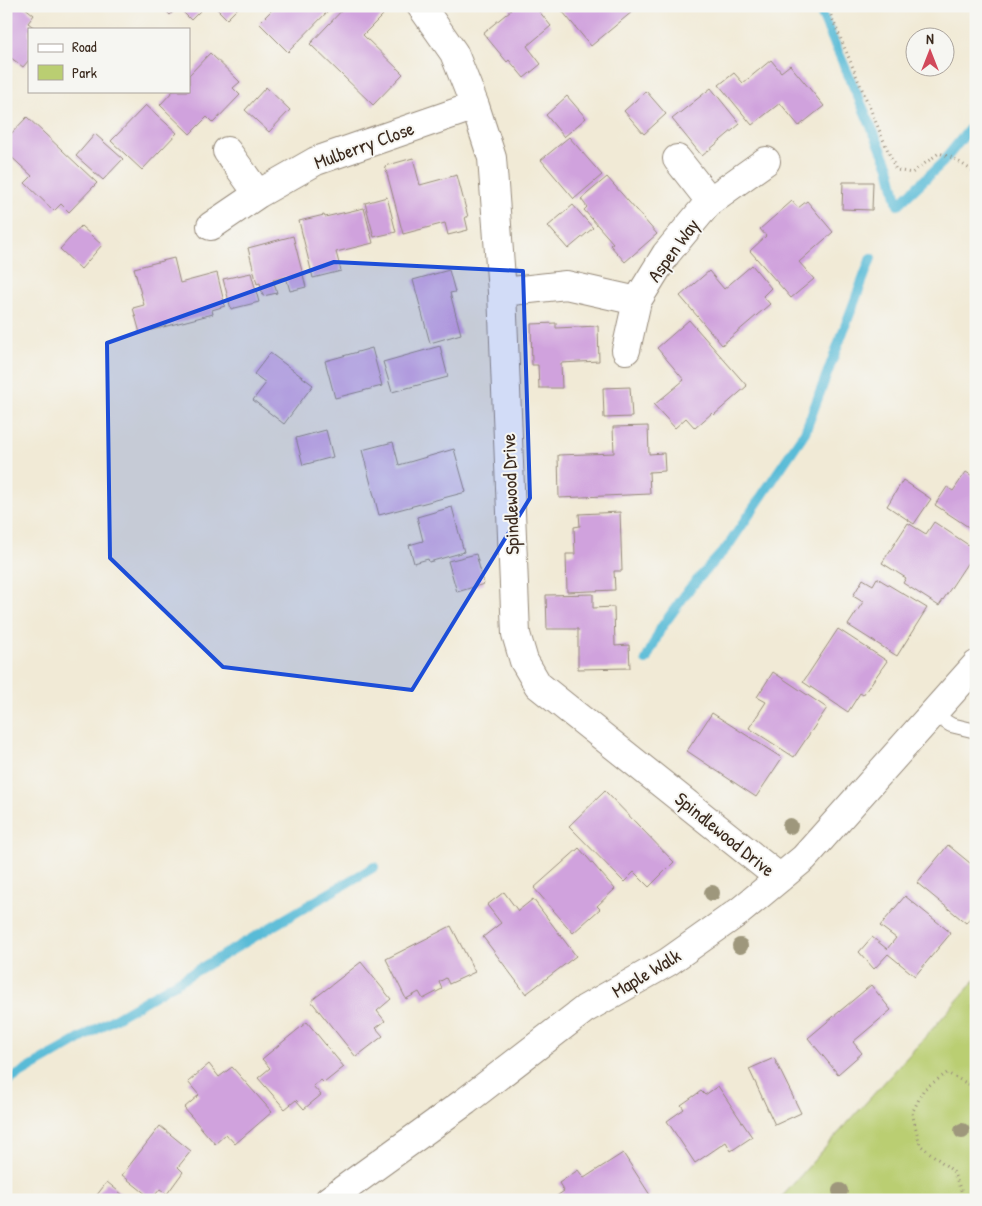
<svg xmlns="http://www.w3.org/2000/svg" width="982" height="1206" viewBox="0 0 982 1206" font-family="'Patrick Hand',sans-serif">
<style>
.green{fill:#bace72;stroke:#7a7c48}
.lines{fill:none;stroke-linecap:round;stroke-linejoin:round}
.stream{stroke:#58bbd7;stroke-width:10}
.building{fill:#d0a2dd}
.service-casing{stroke:#968a7a;stroke-width:16}
.minor-casing{stroke:#968a7a;stroke-width:30}
.path{stroke:#968a7a;stroke-width:3;stroke-dasharray:1 4;stroke-linecap:butt}
.service{stroke:#fff;stroke-width:14}
.minor{stroke:#fff;stroke-width:28}
.tree{fill:#9e977c}
.marked{fill:#1d4ed8;fill-opacity:0.2;stroke:#1d4ed8;stroke-width:4;stroke-linejoin:round}
.labels{text-anchor:middle;dominant-baseline:central;stroke-width:4;stroke-linejoin:round;paint-order:stroke}
.street-label{font-size:19px;fill:#3b2a1e;stroke:#f6f6f2}
</style>
<rect width="100%" height="100%" fill="#f6f6f2"/>
<filter id="ink" filterUnits="userSpaceOnUse"><feTurbulence type="fractalNoise" baseFrequency=".02" numOctaves="2"/><feDisplacementMap in="SourceGraphic" scale="10" xChannelSelector="R" yChannelSelector="G"/><feConvolveMatrix kernelMatrix="1 2 1 2 8 2 1 2 1" color-interpolation-filters="sRGB"/></filter>
<filter id="wash" filterUnits="userSpaceOnUse"><feTurbulence type="fractalNoise" baseFrequency=".0096" numOctaves="4" result="noise"/><feDisplacementMap in="SourceGraphic" scale="20" xChannelSelector="R" yChannelSelector="G"/><feGaussianBlur stdDeviation="1.12" result="paint"/><feColorMatrix in="noise" values="0 0 0 0 0 0 0 0 0 0 0 0 0 0 0 0 0 1.4 0 .05"/><feComposite in="paint" operator="in"/></filter>
<g filter="url(#wash)">
<rect width="100%" height="100%" fill="#f1ead6"/>
<!-- green -->
<path class="green" d="M976,979V1200H779C844,1125 912,1054 976,979Z"/>
<g class="lines">
<!-- stream -->
<path class="stream" d="M818,6L889,167L898,205
M898,205L942,163L976,121
M646,660L661,628L690,588L728,546L805,432L871,258
M6,1082L374,867"/>
</g>
<g id="blocks">
<!-- building -->
<path class="building" d="M6,6H23L34,15L28,23L36,29H29V60L23,67L6,54Z
M161,6H205L191,20L178,7L170,15Z
M216,6H240L227,19L215,7Z
M269,6H333L288,52L259,23L272,10Z
M346,6H374L383,15L363,35L403,74L373,105L310,44Z
M507,6H542L538,10L551,26L527,46L541,64L524,78L509,60L507,62L483,33L511,10Z
M558,6H639L591,46Z
M210,53L240,82L233,88L240,95L213,123L207,117L190,134L160,105L173,91H189V75Z
M771,60L781,72L790,65L824,106L799,126L780,103L752,125L719,85L734,73L743,83Z
M266,87L290,110L269,132L245,110Z
M711,88L740,124L702,156L672,119Z
M646,91L666,114L644,134L624,111Z
M567,96L586,118L564,137L546,115Z
M146,105L177,133L142,170L111,141Z
M27,117L97,183L69,212L61,204L54,211L25,183L32,176L6,152V139Z
M95,134L123,159L103,180L76,156Z
M569,137L602,175L574,199L541,160Z
M413,158L420,185L457,175L468,217H465L468,230L448,235L445,223L403,234L385,166Z
M607,177L657,234L625,262L610,245L613,243L584,210L587,207L581,199Z
M843,182H873L872,210L842,209Z
M387,197L396,232L374,237L365,203Z
M792,201L798,208L807,201L833,232L799,262L814,279L791,298L750,251L766,236L760,229Z
M573,205L593,228L568,249L548,226Z
M364,208L373,243L336,252L341,271L313,278L299,221L324,215L325,217Z
M81,226L102,245L81,269L60,249Z
M293,236L306,287L290,291L286,277L273,280L277,293L263,296L260,283L257,284L248,248Z
M174,258L180,283L217,273L225,306L212,310L213,314L140,333L133,308L144,305L134,268Z
M752,265L771,288L763,296L770,304L722,345L680,296L709,271L724,289Z
M449,270L455,292L450,293L461,334L430,343L413,280Z
M251,273L259,302L231,309L223,279Z
M689,320L747,386L714,415L712,413L695,428L686,418L675,428L654,405L684,380L657,348Z
M556,323V328L598,326L599,361L561,363L562,388H539L538,365H532L531,324Z
M440,346L448,377L392,392L383,362Z
M372,348L382,386L335,398L325,361Z
M270,353L313,385L284,424L253,400L266,383L254,374Z
M630,387L632,417L604,418L603,388Z
M648,426L649,454L664,453L665,471L649,472L650,494L559,498L558,455L614,453L613,427Z
M326,430L333,457L303,465L296,438Z
M393,442L399,465L454,449L466,492L379,515L362,450Z
M966,472L976,478V532L935,505L947,487L953,491Z
M903,480L931,499L914,524L887,506Z
M452,507L464,552L429,562L428,559L414,563L409,545L423,541L417,517Z
M620,512L622,571H614L615,590L567,592L566,554H575L574,527L580,526L579,514Z
M934,522L976,550L939,606L903,583L906,578L882,563L908,523L926,534Z
M476,554L484,584L457,592L448,561Z
M877,578L927,608L897,656L848,625L863,602L853,596L863,579L873,585Z
M593,594V608L614,607L615,646L629,645L630,668L578,669V629H547L546,595Z
M838,629L887,661L863,695L860,693L848,712L803,682Z
M773,672L827,708L794,757L749,728L766,702L757,697Z
M712,713L782,758L756,797L687,751Z
M605,791L674,862L649,887L634,872L624,882L569,826Z
M948,845L976,868V910L966,923L917,883Z
M579,848L615,889L597,906L600,909L573,933L534,888Z
M504,892L518,911L533,899L576,956L526,994L483,937L501,923L487,905Z
M905,896L951,933L915,976L888,954L874,969L859,952L872,937L887,949L896,938L880,926Z
M451,926L475,972L449,984L446,978L439,982L442,989L423,999L419,992L406,999L386,959Z
M361,962L391,999L377,1011L385,1021L376,1028L383,1036L356,1057L311,1001Z
M871,985L891,1010L853,1042L862,1053L838,1074L808,1038Z
M307,1022L344,1067L324,1083L321,1080L313,1086L321,1095L304,1109L296,1100L285,1109L258,1078L270,1068L262,1059Z
M774,1058L801,1113L775,1125L749,1069Z
M209,1064L219,1077L232,1067L272,1112L235,1144L226,1134L215,1144L184,1108L199,1095L188,1082Z
M718,1086L752,1137L731,1151L726,1142L695,1163L667,1121L684,1109L681,1105L701,1091L705,1095Z
M160,1126L191,1151L178,1167L183,1172L167,1194L160,1189L152,1199L122,1175Z
M623,1153L650,1195L643,1200H551L564,1191L559,1183L578,1170L584,1178Z
M107,1182L129,1200H93Z"/>
</g>
</g>
<g filter="url(#ink)">
<use href="#blocks" fill-opacity="0" stroke="#968a7a" stroke-width="1"/>
<g class="lines">
<defs>
<path id="service" d="M932,713L951,725L976,731"/>
<path id="minor" d="M421,6L454,53L475,106L492,158L502,292L516,634L524,661L538,685L780,878
M227,151L258,194
M677,159L710,201
M211,226L258,194L316,161L475,106
M502,292L566,285L637,301
M626,350L637,301L666,254L710,201L766,161
M329,1200L466,1101L585,1009L668,962L740,911L804,858L976,665"/>
</defs>
<!-- service casing -->
<use href="#service" class="service-casing"/>
<!-- minor casing -->
<use href="#minor" class="minor-casing"/>
<!-- path -->
<path class="path" d="M827,6L896,170L912,173L939,153L953,158L976,173
M965,1200L953,1171L920,1145L912,1113L924,1089L947,1073L976,1088"/>
<!-- service -->
<use href="#service" class="service"/>
<!-- minor -->
<use href="#minor" class="minor"/>
</g>
<!-- trees -->
<g class="tree">
<circle cx="790" cy="826" r="8"/>
<circle cx="712" cy="893" r="8"/>
<circle cx="740" cy="946" r="8"/>
<circle cx="962" cy="1131" r="8"/>
<circle cx="840" cy="1191" r="8"/>
</g>
</g>
<!-- marked area -->
<path class="marked" d="M334,262L523,271L530,498L412,690L223,667L110,558L107,343Z"/>
<g class="labels">
<!-- street labels -->
<g class="street-label">
<text transform="translate(364 145) rotate(-20)">Mulberry Close</text>
<text transform="translate(673 250) rotate(-54)">Aspen Way</text>
<text transform="translate(510 494) rotate(-92)">Spindlewood Drive</text>
<text transform="translate(725 834) rotate(39)">Spindlewood Drive</text>
<text transform="translate(646 973) rotate(-31)">Maple Walk</text>
</g>
</g>
<!-- margin -->
<rect width="982" height="1206" fill="none" stroke="#f6f6f2" stroke-width="25"/>
<!-- legend -->
<rect x="28" y="28" width="162" height="65" fill="#f6f6f2" stroke="#aba49d"/>
<rect x="38" y="44" width="25" height="8" fill="#ffffff" stroke="#aba49d"/>
<text x="72" y="52" font-size="15" fill="#3b2a1e">Road</text>
<rect x="38" y="65" width="25" height="15" fill="#bace72" stroke="#aba49d"/>
<text x="72" y="78" font-size="15" fill="#3b2a1e">Park</text>
<!-- north arrow -->
<g transform="translate(930 52)"><circle r="24" fill="#f6f6f2" stroke="#aba49d"/>
<path d="M0-4L9 19L0 12L-9 19Z" fill="#d1495b"/>
<text y="-8" font-size="14" font-weight="bold" text-anchor="middle" fill="#3b2a1e">N</text>
</g>
</svg>
